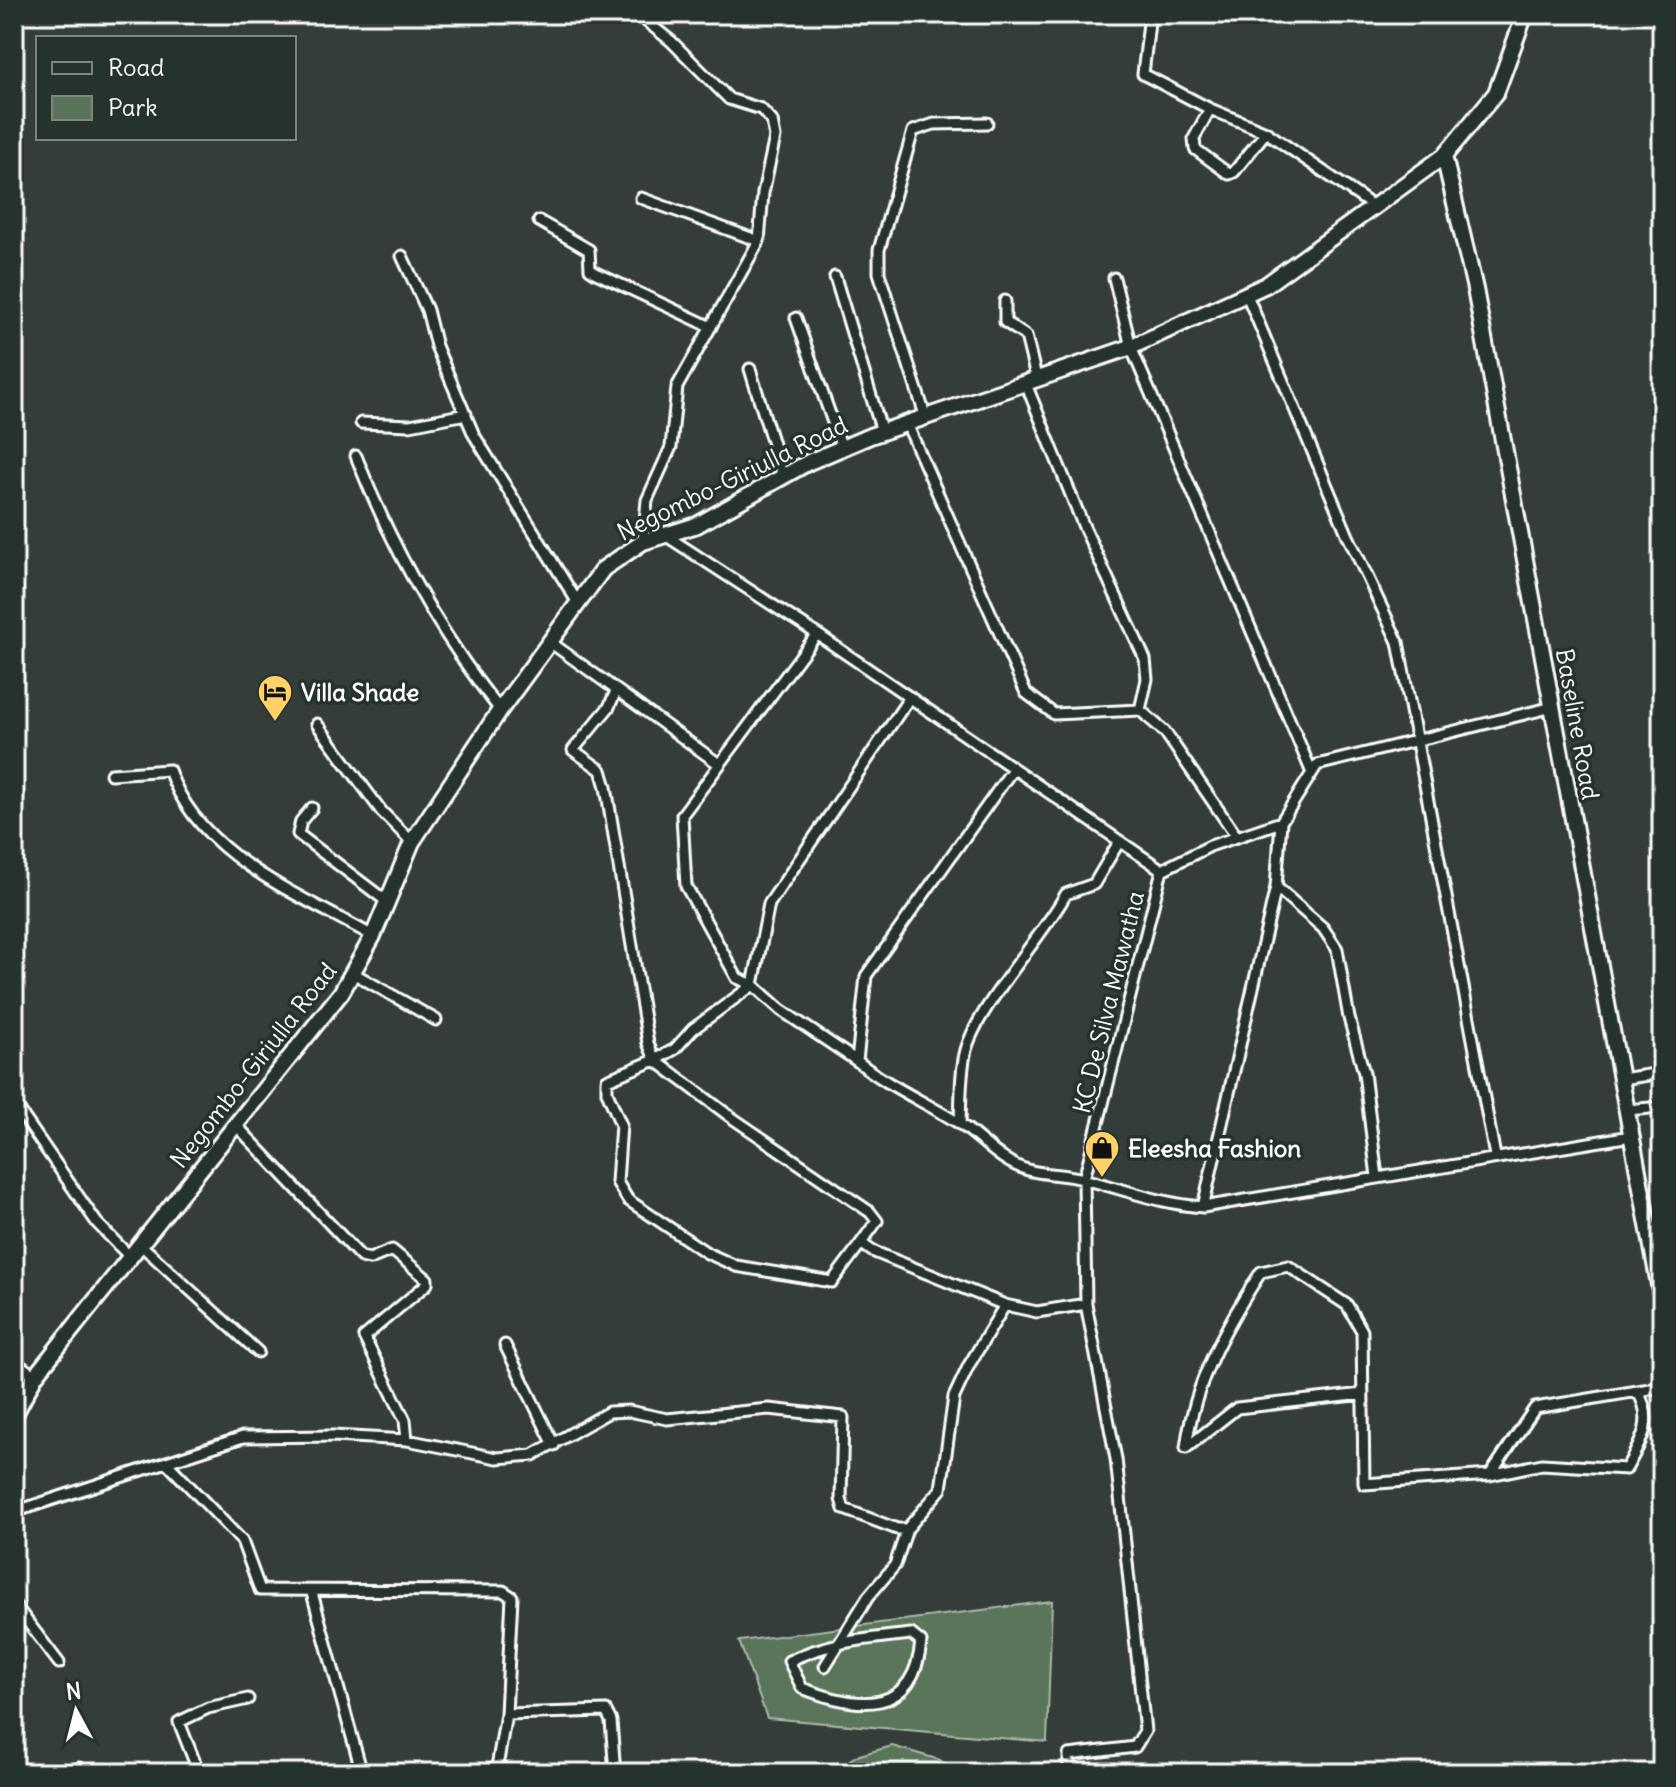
<svg xmlns="http://www.w3.org/2000/svg" width="1676" height="1787" viewBox="0 0 1676 1787" font-family="Delius,sans-serif">
<style>
.green{fill:#5a745a;stroke:#acbaac;stroke-width:2}
.lines{fill:none;stroke-linecap:round;stroke-linejoin:round}
.minor-casing{stroke:#fff;stroke-width:15}
.primary-casing{stroke:#fff;stroke-width:20}
.minor{stroke:#26332d;stroke-width:9}
.primary{stroke:#26332d;stroke-width:14}
.labels{text-anchor:middle;dominant-baseline:central;stroke-width:7;stroke-linejoin:round;paint-order:stroke}
.street-label{font-size:24px;fill:#fff;stroke:#26332d}
.poi-label{font-size:24px;font-weight:bold;fill:#fff;stroke:#26332d;text-anchor:start}
</style>
<rect width="100%" height="100%" fill="#343d39"/>
<filter id="ink" filterUnits="userSpaceOnUse"><feTurbulence type="fractalNoise" baseFrequency=".0125" numOctaves="2"/><feDisplacementMap in="SourceGraphic" scale="16" xChannelSelector="R" yChannelSelector="G"/><feConvolveMatrix kernelMatrix="1 2 1 2 8 2 1 2 1" color-interpolation-filters="sRGB"/></filter>
<g filter="url(#ink)">
<!-- green -->
<path class="green" d="M1052,1601L1047,1742L767,1718L739,1641Z
M892,1746L940,1760L955,1773H831L856,1756Z"/>
<g class="lines">
<defs>
<path id="minor" d="M637,14L671,41L729,99L761,109L772,121L775,137L763,193L759,241L677,387L671,447L647,500L643,542
M1150,14L1143,74L1210,109L1266,132L1366,201
M1210,109L1194,138L1195,149L1229,174L1234,172L1266,132
M641,198L759,241
M539,221L589,250L590,269L596,273L711,327
M402,256L427,310L436,346L474,435L578,603
M835,277L882,432
M1114,278L1131,347L1312,773
M1247,295L1348,536L1398,642L1495,1156
M1005,301V322L1026,336L1037,381
M796,318L842,448
M750,369L783,477
M1026,384L1084,527L1145,659L1147,679L1140,710
M926,418L879,273V250L913,131L934,124L987,123
M361,423L410,425L466,414
M907,424L1026,693L1054,714L1140,710L1165,732L1237,837
M356,456C392,548 438,632 500,710
M665,535L817,634L1162,870L1084,1179L1086,1304L1116,1459L1145,1731L1135,1747L1069,1755V1773
M550,642L719,764
M616,691L609,707L573,750L601,770L606,787L648,1043L655,1060L607,1080V1092L621,1125L617,1182L628,1200L707,1253L736,1266L832,1282L861,1243
M317,724L382,812L412,842
M1013,769L866,976L857,1061C888,1086 923,1101 957,1122C981,1137 999,1162 1028,1170C1045,1175 1065,1174 1083,1179C1124,1189 1160,1204 1203,1207L1631,1136
M111,774L169,770C199,857 299,894 373,936
M312,808L301,821L298,834L386,901
M1162,870L1210,846L1281,822
M1276,887L1323,928L1337,949L1349,1018L1364,1073L1377,1177
M353,973L436,1020
M753,985L693,1029L675,1049L655,1060L728,1115L870,1212L877,1221L861,1243L872,1251L1005,1305
M753,985L737,978L686,886L682,815L817,634
M857,1061L781,1010L753,985L769,904L910,697
M1621,1079L1662,1073
M14,1103L97,1223L131,1258
M1627,1110L1662,1107
M960,1124C961,1100 960,1073 966,1050C978,1006 1041,939 1066,894L1094,884L1119,842
M236,1125L361,1257L370,1259L392,1250L427,1279V1284L364,1337L405,1420L407,1440
M1203,1207L1276,887L1281,822L1317,765L1553,707
M1648,1231L1662,1229
M141,1245L258,1352
M505,1345L554,1445
M14,1361L35,1376
M1363,1394L1237,1408L1186,1448C1194,1382 1225,1327 1261,1272L1288,1266L1347,1305L1362,1331L1364,1484L1490,1475L1535,1408L1662,1387
M167,1463L242,1541L260,1590L503,1591L512,1597L506,1714L496,1773
M1490,1475L1542,1464L1626,1469C1641,1442 1656,1420 1637,1391
M14,1512L243,1437L333,1436L407,1440L497,1458L533,1455L609,1412L629,1411L667,1419L769,1409L843,1417L841,1499L844,1509L897,1529H907L941,1489L954,1397L969,1365L1005,1305L1037,1312L1086,1304
M312,1593L362,1773
M14,1604L59,1663
M911,1634L921,1642C914,1716 858,1710 802,1688L789,1661C829,1641 868,1639 911,1634Z
M825,1666L868,1597L895,1565L907,1529
M506,1714L606,1711L611,1721L615,1773
M79,1768L83,1773
M199,1773L179,1722L208,1708L248,1699"/>
<path id="primary" d="M1444,156L1475,289L1662,1301
M14,1416L35,1376L341,993L373,936L412,842L500,710L603,569L643,542L697,525L809,462L870,436L1131,347L1266,285L1444,156L1496,93L1525,14"/>
</defs>
<!-- minor casing -->
<use href="#minor" class="minor-casing"/>
<!-- primary casing -->
<use href="#primary" class="primary-casing"/>
<!-- minor -->
<use href="#minor" class="minor"/>
<!-- primary -->
<use href="#primary" class="primary"/>
</g>
</g>
<!-- icons -->
<defs>
<symbol id="hotel-pin" viewBox="-11 -11 22 30"><path d="M0 17L-7.5 6A9.5 9.5 0 1 1 7.5 6Z" fill="#ffd166" stroke="#26332d"/><path d="M-6-4.5h1.5V1H6V5H4.5V3h-9V5H-6ZM-4 0a1.8 1.8 0 1 1 3.6 0ZM.5 0V-2.5h3Q6-2.5 6 0Z" fill="#111"/></symbol>
<symbol id="shop-pin" viewBox="-11 -11 22 30"><path d="M0 17L-7.5 6A9.5 9.5 0 1 1 7.5 6Z" fill="#ffd166" stroke="#26332d"/><path d="M-5-2.5h2.3a2.7 3.5 0 0 1 5.4 0H5L5.5 6h-11ZM-1.5-2.5h3a1.5 2.3 0 0 0-3 0Z" fill="#111"/></symbol>
</defs>
<g fill-rule="evenodd">
<use href="#hotel-pin" x="255" y="672" width="40" height="54"/>
<use href="#shop-pin" x="1082" y="1128" width="40" height="54"/>
</g>
<g class="labels">
<!-- street labels -->
<g class="street-label">
<text transform="translate(732 478) rotate(-26)">Negombo-Giriulla Road</text>
<text transform="translate(1578 724) rotate(80)">Baseline Road</text>
<text transform="translate(1108 1002) rotate(-76)">KC De Silva Mawatha</text>
<text transform="translate(253 1065) rotate(-52)">Negombo-Giriulla Road</text>
</g>
<!-- poi labels -->
<g class="poi-label">
<text x="301" y="692">Villa Shade</text>
<text x="1128" y="1148">Eleesha Fashion</text>
</g>
</g>
<!-- margin -->
<rect width="1676" height="1787" fill="none" stroke="#26332d" stroke-width="48"/>
<rect x="24" y="24" width="1628" height="1739" fill="none" stroke="#fff" stroke-width="3" filter="url(#ink)"/>
<!-- legend -->
<rect x="36" y="36" width="260" height="104" fill="#26332d" stroke="#7d8581" stroke-width="2"/>
<rect x="52" y="62" width="40" height="12" fill="#26332d" stroke="#7d8581" stroke-width="2"/>
<text x="108" y="76" font-size="24" fill="#ffffff">Road</text>
<rect x="52" y="96" width="40" height="24" fill="#5a745a" stroke="#7d8581" stroke-width="2"/>
<text x="108" y="116" font-size="24" fill="#ffffff">Park</text>
<!-- north arrow -->
<g transform="translate(76 1711) rotate(353)" stroke="#26332d" stroke-width="6" paint-order="stroke">
<path d="M0-6L14 30L0 20L-14 30Z" fill="#ffffff"/>
<text y="-12" font-size="22" font-weight="bold" text-anchor="middle" fill="#ffffff">N</text>
</g>
</svg>
